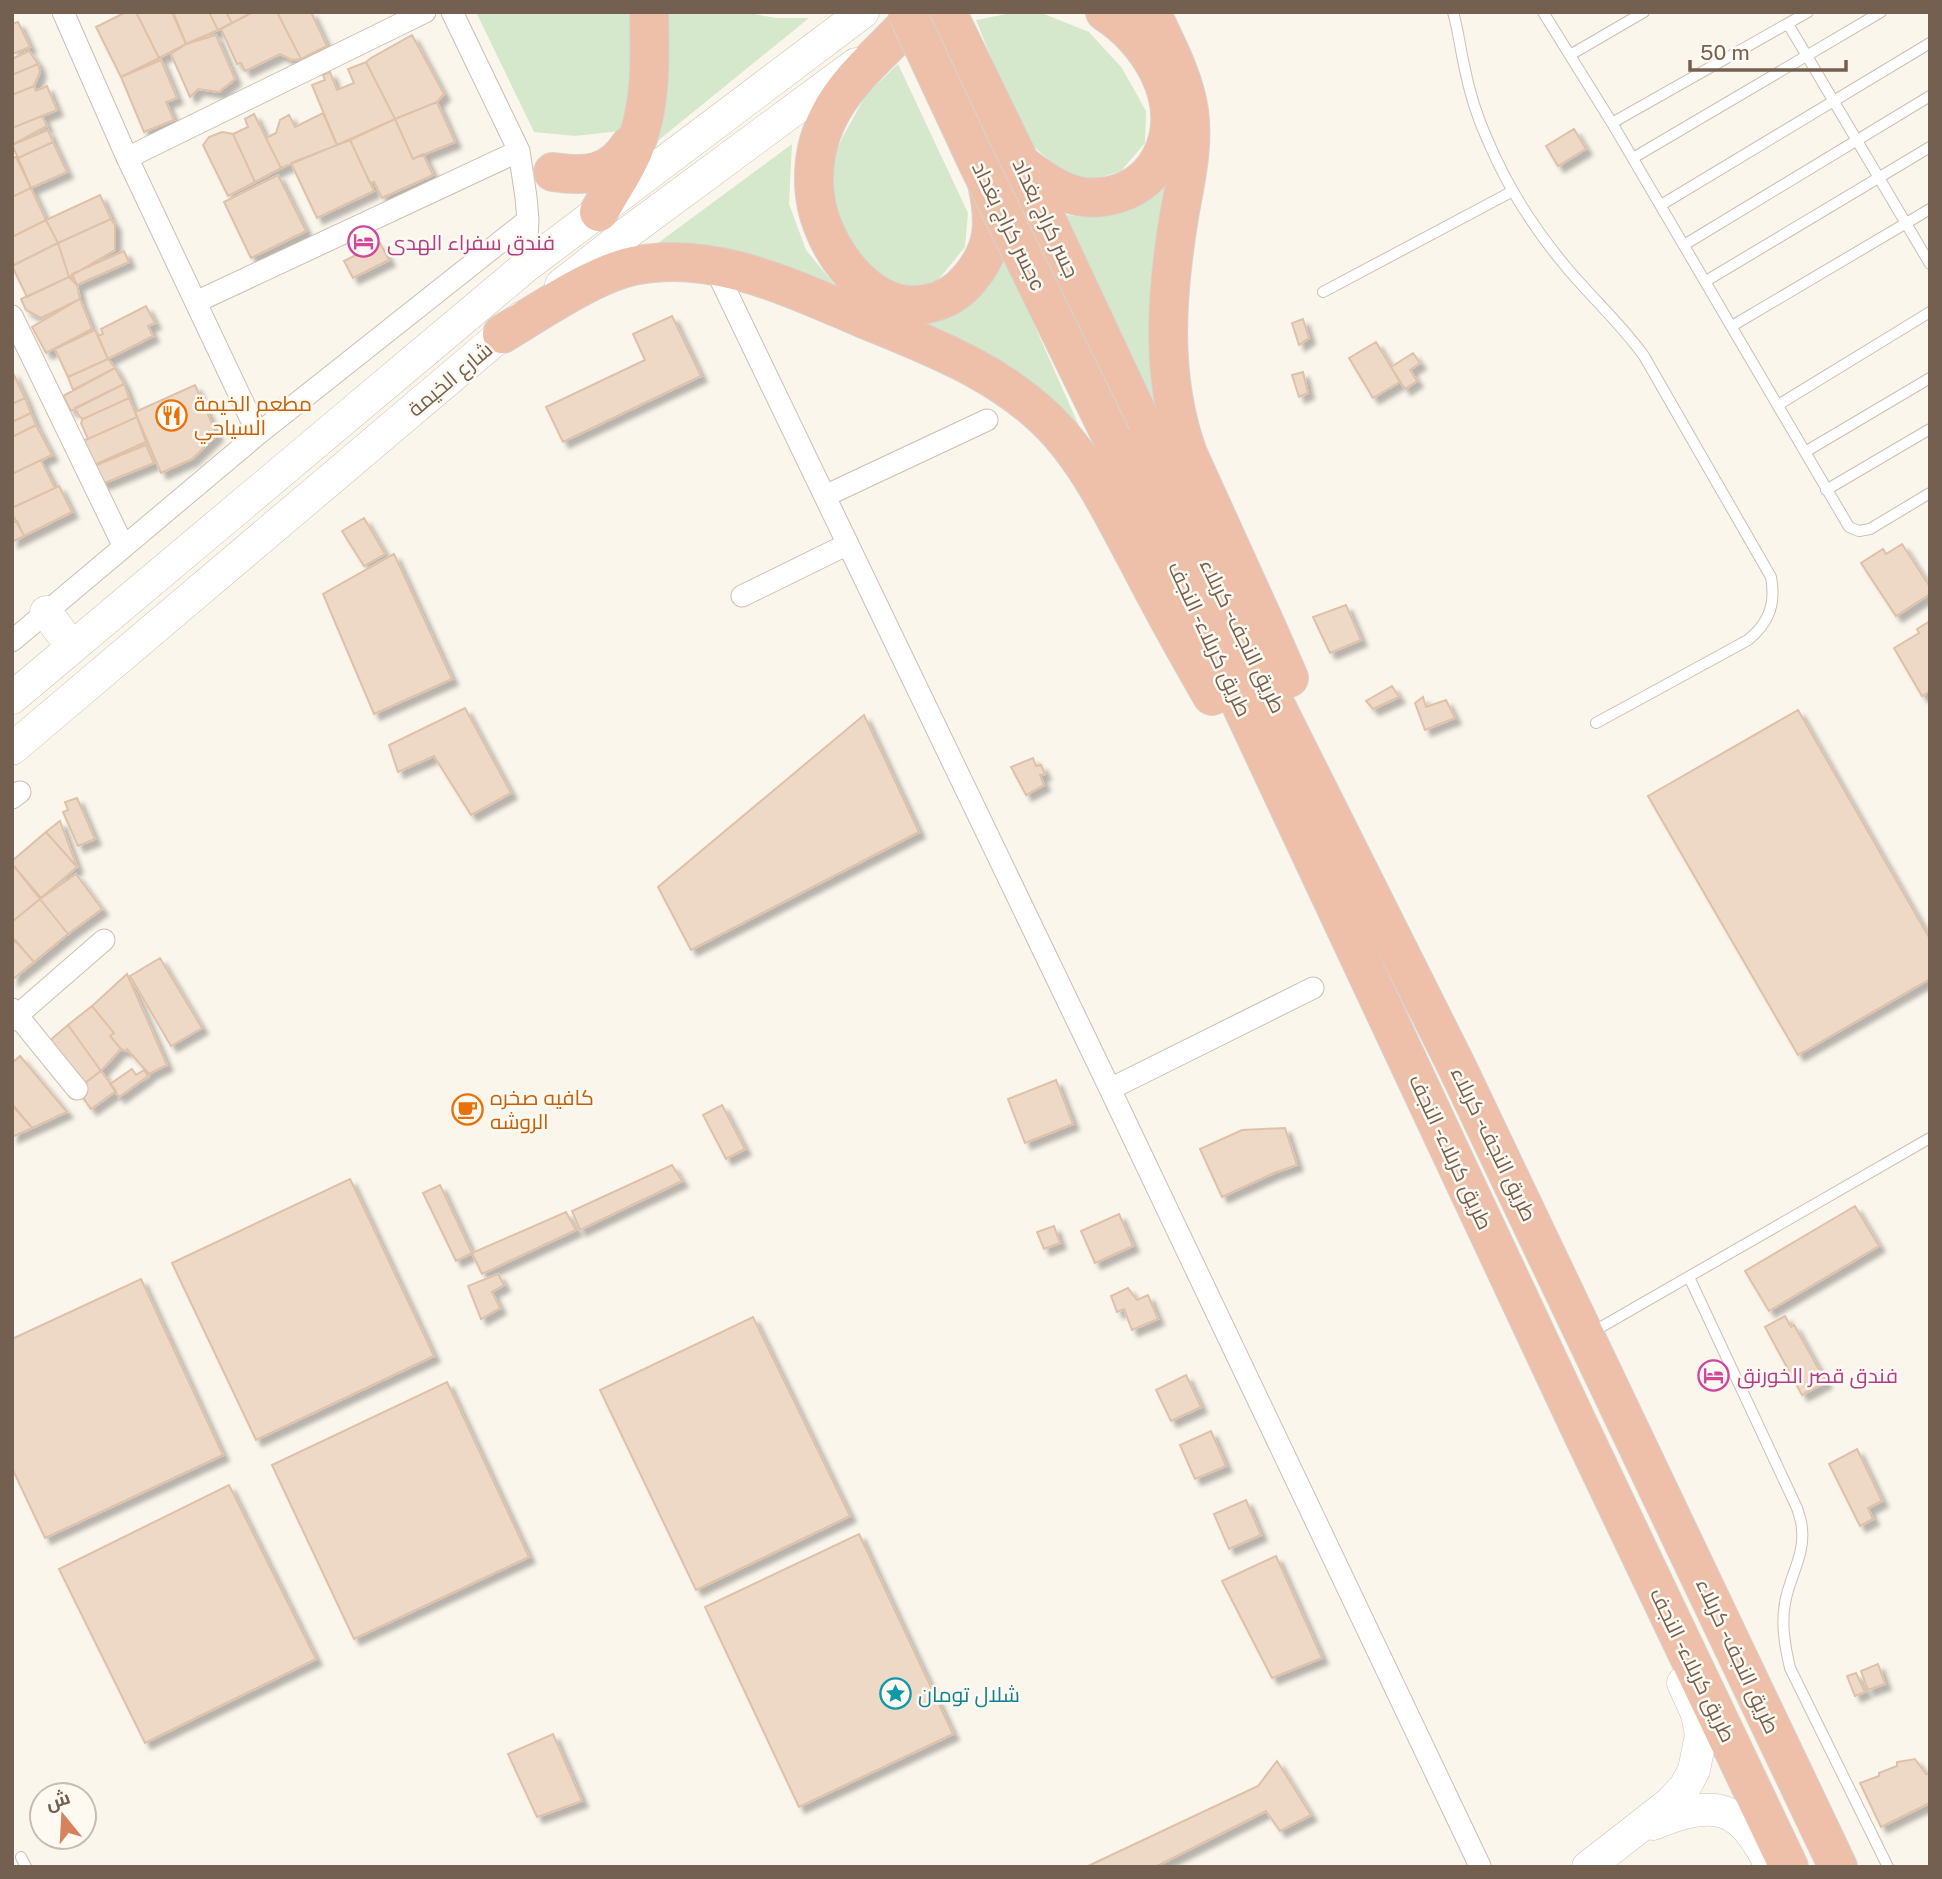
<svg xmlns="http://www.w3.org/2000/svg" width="1942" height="1879" viewBox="0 0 1942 1879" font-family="'Public Sans',Cairo,sans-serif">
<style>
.green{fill:#d5e8cb}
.building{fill:#eed9c6;stroke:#dec1a8;stroke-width:2;filter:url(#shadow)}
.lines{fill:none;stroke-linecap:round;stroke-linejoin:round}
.lane-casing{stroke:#ccbfb2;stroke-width:12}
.street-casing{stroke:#ccbfb2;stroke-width:23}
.secondary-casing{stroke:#cfc0b0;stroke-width:33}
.highway-casing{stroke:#d8d2ce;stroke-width:40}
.lane{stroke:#fff;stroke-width:10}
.street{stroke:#fff;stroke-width:21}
.secondary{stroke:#fff;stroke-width:32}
.highway{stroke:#eec0aa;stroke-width:38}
.highway-bridge-casing{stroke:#d8d2ce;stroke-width:40;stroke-linecap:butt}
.highway-bridge{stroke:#eec0aa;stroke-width:38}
.labels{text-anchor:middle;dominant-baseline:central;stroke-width:5;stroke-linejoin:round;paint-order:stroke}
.street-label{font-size:21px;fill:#746051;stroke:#fefaf2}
.hotel-label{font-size:21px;fill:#b23c85;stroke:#fefaf2;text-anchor:start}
.food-label{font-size:21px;fill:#c56008;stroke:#fefaf2;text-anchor:start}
.culture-label{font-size:21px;fill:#0d838f;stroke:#fefaf2;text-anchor:start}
</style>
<defs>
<filter id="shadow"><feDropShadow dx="6" dy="6" stdDeviation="2" flood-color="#0004"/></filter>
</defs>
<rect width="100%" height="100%" fill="#fbf6ec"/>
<!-- green -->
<path class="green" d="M476,12H629L633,82L620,131L575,136L534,132Z
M660,12H743L776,18H809L644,152Z
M1017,12H1039L1089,32L1122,68L1146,111L1145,143L1121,171L1086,182L1059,169L1023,137L976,20Z
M898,64L968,213L965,247L938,280L907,290L875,276L846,242L827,173L842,138L866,95Z
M792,144L789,204L806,250L844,296L746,258L658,243Z
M1169,171L1157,246L1149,322L1157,415L1059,214L1083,217L1118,211Z
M1003,254L1090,451L907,329Z"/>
<!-- building -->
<path class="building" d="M126,12H136L159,58L121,77L96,27Z
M136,12H172L186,44L159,58Z
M173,12H209L218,30L186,44Z
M209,12H226L232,23L218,30Z
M226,12H253L232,23Z
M253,12H277L301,59L292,60L280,54L245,71L241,63L237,64L221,29Z
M277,12H311L327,46L301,59Z
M18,22L30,47L12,54V24Z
M216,35L235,79L219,92L198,89L190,97L171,54L186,44Z
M412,35L444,94L437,102L395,119L366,62L371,58Z
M29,51L38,64L12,75V59Z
M161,60L177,98L166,102L174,120L144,132L121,77Z
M366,62L395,119L337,145L312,85L325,80L323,75L330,72L337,90L354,83L348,69Z
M38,64L40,72L34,86L12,95V75Z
M34,86L36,91L47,86L57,110L12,128V95Z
M437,102L455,142L413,159L395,119Z
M323,113L337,145L281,168L266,138L276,133L280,120L289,115L295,127Z
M254,114L281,168L255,182L233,134L248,127L245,119Z
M42,116L47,126L12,145V128Z
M395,119L413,159L423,154L433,175L382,198L374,182L370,183L350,140Z
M1574,129L1586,149L1558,166L1546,146Z
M48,130L53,142L18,158L12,145Z
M222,132L233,134L255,182L228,196L203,145L209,137Z
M350,140L374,191L317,218L291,163Z
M53,142L67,172L31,188L18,158Z
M16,157L31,188L12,197V158Z
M278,175L306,231L251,258L224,202Z
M31,188L46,220L12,237V197Z
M100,195L111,219L58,243L46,220Z
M111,219L115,225V250L69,277L58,243Z
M46,220L58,243L12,266V237Z
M58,243L69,277L27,297L12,266Z
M380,243L389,260L353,278L344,261Z
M124,251L129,262L77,285L72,274Z
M69,277L77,285L80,299L41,318L26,310L21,299Z
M80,299L92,329L46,353L32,327Z
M146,306L155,323L148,326L153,336L108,359L98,336L103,334L101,329Z
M672,316L701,376L563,442L546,407L645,360L633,334Z
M1303,319L1309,338L1299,345L1292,323Z
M95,330L108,359L68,377L55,349Z
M1376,342L1400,382L1373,398L1349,358Z
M1413,353L1420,363L1410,370L1417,381L1405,389L1391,367Z
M108,359L115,368L73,390L68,377Z
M115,368L124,384L71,411L63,396Z
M12,371L25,398L12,404Z
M1303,372L1308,393L1299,397L1292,375Z
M124,384L129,398L83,419L79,416L75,408Z
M195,385L217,435L192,459L161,473L135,412Z
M25,398L31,413L12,422V404Z
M129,398L137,417L88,439L81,423L83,419Z
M31,413L36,425L12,437V422Z
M137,417L146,442L92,466L80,441L88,439Z
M36,425L52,455L12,474V437Z
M146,445L154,463L102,484L94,466Z
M41,460L55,488L12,508V474Z
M59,486L72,512L24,536L12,514V508Z
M364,518L385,554L364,566L342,531Z
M17,521L24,536L12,542V523Z
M1902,544L1930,587V594L1896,616L1861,563L1883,549L1886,554Z
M394,554L452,679L374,714L323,594Z
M1346,605L1361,640L1330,653L1313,617Z
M1930,621V691L1922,696L1894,648L1919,633L1917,629Z
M1392,686L1399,697L1373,709L1366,701Z
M1423,697L1426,707L1446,700L1455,718L1425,730L1415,703Z
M465,708L511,793L471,815L434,756L398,772L389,745Z
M1798,710L1930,939V979L1798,1055L1648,796Z
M864,715L919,832L691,950L658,887Z
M1033,758L1036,766L1041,765L1045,774L1040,775L1044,785L1026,795L1011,767Z
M77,798L95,839L78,846L63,812L68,810L65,802Z
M60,821L77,867L46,832Z
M46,832L77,867L41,898L12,864V861Z
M12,864L40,899L12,922Z
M76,874L102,909L68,934L40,899Z
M40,899L68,934L34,962L12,937V922Z
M16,941L34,962L12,980V944Z
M160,958L202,1028L171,1046L130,976Z
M127,974L167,1065L149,1074L127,1049L126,1051L121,1049L110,1036L114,1033L92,1006Z
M92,1006L114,1033L110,1036L121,1049L101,1071L68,1025Z
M68,1025L101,1071L77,1089L42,1047Z
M20,1056L67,1112L32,1128L12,1104V1063Z
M132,1069L136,1075L144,1070L148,1076L119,1097L110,1084Z
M101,1071L116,1091L91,1109L77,1089Z
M1056,1080L1073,1124L1025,1143L1008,1099Z
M12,1105L32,1128L12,1137Z
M722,1105L745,1149L726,1159L703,1115Z
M1285,1128L1297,1165L1274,1173L1222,1197L1200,1149L1242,1130Z
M672,1165L682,1181L580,1230L572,1211Z
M350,1179L434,1356L256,1440L172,1263Z
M440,1185L472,1253L456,1261L423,1193Z
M1855,1206L1879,1246L1769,1311L1745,1271Z
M566,1212L576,1230L482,1274L472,1253Z
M1119,1214L1133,1246L1095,1263L1081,1231Z
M1054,1226L1060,1243L1044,1249L1037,1232Z
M498,1274L504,1285L492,1292L500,1308L481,1319L468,1286Z
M141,1279L223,1455L45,1538L12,1468V1339Z
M1128,1288L1137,1300L1148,1295L1158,1319L1132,1330L1124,1309L1117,1312L1111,1296Z
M1785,1316L1791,1327L1794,1325L1826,1382L1802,1395L1765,1327Z
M753,1317L850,1516L696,1590L600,1390Z
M1186,1375L1201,1407L1171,1421L1156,1390Z
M447,1382L529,1557L354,1639L272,1465Z
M1211,1431L1226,1466L1195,1479L1180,1445Z
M1857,1449L1882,1501L1868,1508L1873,1519L1860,1526L1829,1464Z
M229,1485L316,1659L145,1743L59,1569Z
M1246,1500L1261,1535L1229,1549L1214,1514Z
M859,1534L953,1734L799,1807L705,1607Z
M1276,1556L1322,1658L1272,1678L1222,1581Z
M1878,1664L1885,1684L1868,1690L1861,1671Z
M1856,1673L1865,1692L1855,1696L1847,1676Z
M553,1734L582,1801L537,1817L508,1754Z
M1915,1759L1926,1774H1930V1803L1881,1827L1860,1783L1879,1776V1773L1897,1766V1762Z
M1277,1761L1311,1815L1280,1831L1266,1811L1155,1867H1086L1258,1786Z"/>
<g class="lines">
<defs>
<path id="lane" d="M1453,12C1458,29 1460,47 1464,65C1469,91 1477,117 1488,141C1507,186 1535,230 1567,268C1592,298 1621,324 1644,356L1771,577C1776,604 1769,623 1748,640L1596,723
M1543,12L1612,123L1849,527L1859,531L1870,529L1930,493
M1788,24L1930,264
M1570,55L1644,12
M1612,123L1808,12
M1633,158L1881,12
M1661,205L1930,43
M1684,245L1930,96
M1706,281L1930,147
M1323,292L1513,191
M1732,326L1930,209
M1778,405L1930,312
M1805,452L1930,378
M1826,490L1930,429
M1689,1277L1797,1508C1799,1515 1802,1522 1802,1529C1805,1555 1789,1578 1785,1603C1781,1625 1785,1646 1790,1668L1888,1867
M1589,1334L1930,1138
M21,1857L26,1867"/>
<path id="street" d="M63,12L125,153L258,434
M452,12L519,151L526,197L528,220L525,267
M127,158L425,12
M714,266L1110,1089L1480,1866
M196,302L519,151
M12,316L124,547
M825,496L987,420
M742,596L848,544
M12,641L258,434L528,220
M12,798L20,792
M12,1009L77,1089
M12,1020L104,940
M1110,1089L1313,988"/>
<path id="secondary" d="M561,285L622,237L856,64
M46,612L72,647
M12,698L525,267L863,12
M12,749L521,318
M1653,1824C1715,1798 1742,1804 1771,1867
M1588,1867L1670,1803L1685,1787L1694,1770L1701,1735L1697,1714L1683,1683"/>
<path id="highway" d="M947,12L1013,148L1251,656L1457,1067L1838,1867
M1151,12C1166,44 1184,77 1189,111C1194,147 1185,182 1179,217C1166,296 1160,377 1188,454L1268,630L1289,678
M903,29C876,57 845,83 828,118C816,142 812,170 815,196C821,246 869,315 926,304C944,301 958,293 970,278C996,247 995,220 987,183
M1020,163C1036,176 1054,189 1074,195C1091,200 1112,197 1127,190C1145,182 1158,167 1165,148C1184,97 1148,39 1105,12
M553,172C586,177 611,175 630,145
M599,212C610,192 624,172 633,151C652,107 650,59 649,12
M502,334C539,312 592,275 633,266C712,249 791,288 862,318C933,347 1009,375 1061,435C1093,472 1114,517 1138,561C1161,606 1186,651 1212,696
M1112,438L1211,641L1578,1424L1789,1867"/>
</defs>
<!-- lane casing -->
<use href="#lane" class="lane-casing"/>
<!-- street casing -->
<use href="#street" class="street-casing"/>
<!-- secondary casing -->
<use href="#secondary" class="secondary-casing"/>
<!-- highway casing -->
<use href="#highway" class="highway-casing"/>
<!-- lane -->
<use href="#lane" class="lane"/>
<!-- street -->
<use href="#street" class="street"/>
<!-- secondary -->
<use href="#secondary" class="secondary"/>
<!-- highway -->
<use href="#highway" class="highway"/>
<defs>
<path id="highway-bridge" d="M907,12L978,164L1112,438"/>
</defs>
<!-- highway-bridge casing -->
<use href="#highway-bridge" class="highway-bridge-casing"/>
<!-- highway-bridge -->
<use href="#highway-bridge" class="highway-bridge"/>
</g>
<!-- icons -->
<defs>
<symbol id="hotel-ring" viewBox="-11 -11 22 22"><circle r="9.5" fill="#fefaf2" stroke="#d1479c" stroke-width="1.5"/><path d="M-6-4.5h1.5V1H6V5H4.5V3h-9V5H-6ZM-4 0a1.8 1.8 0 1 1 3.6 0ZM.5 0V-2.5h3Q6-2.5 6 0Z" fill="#d1479c"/></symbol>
<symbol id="restaurant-ring" viewBox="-11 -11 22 22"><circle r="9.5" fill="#fefaf2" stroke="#e8710a" stroke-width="1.5"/><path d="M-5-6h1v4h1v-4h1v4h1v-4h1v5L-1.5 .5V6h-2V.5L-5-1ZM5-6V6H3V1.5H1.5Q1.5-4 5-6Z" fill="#e8710a"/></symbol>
<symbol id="cafe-ring" viewBox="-11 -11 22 22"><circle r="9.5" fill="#fefaf2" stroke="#e8710a" stroke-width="1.5"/><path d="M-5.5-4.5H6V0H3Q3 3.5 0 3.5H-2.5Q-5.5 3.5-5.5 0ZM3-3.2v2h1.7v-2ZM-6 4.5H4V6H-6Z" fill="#e8710a"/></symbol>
<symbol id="sight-ring" viewBox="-11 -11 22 22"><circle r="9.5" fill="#fefaf2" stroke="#0f9aa8" stroke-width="1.5"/><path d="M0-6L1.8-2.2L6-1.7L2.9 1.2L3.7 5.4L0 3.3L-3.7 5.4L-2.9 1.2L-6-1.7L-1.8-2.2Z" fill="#0f9aa8"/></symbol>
</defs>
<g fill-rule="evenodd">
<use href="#hotel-ring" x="346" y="224" width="35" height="35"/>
<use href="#restaurant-ring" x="154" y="398" width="35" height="35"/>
<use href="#cafe-ring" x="450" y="1092" width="35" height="35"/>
<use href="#hotel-ring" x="1696" y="1358" width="35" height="35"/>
<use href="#sight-ring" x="878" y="1676" width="35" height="35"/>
</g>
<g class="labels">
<!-- street labels -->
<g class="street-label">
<text transform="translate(1046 218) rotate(65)">جسر كراج بغداد</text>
<text transform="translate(1009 226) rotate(64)">جسر كراج بغدادc</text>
<text transform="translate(450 379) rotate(-40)">شارع الخيمة</text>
<text transform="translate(1243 636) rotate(64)">طريق النجف - کربلاء</text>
<text transform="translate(1210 639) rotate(65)">طريق کربلاء - النجف</text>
<text transform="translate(1494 1144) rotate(64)">طريق النجف - کربلاء</text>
<text transform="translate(1451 1152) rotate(65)">طريق کربلاء - النجف</text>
<text transform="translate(1738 1656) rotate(65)">طريق النجف - کربلاء</text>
<text transform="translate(1693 1665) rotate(64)">طريق کربلاء - النجف</text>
</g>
<!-- hotel labels -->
<g class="hotel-label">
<text x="387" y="242">فندق سفراء الهدى</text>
<text x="1737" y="1375">فندق قصر الخورنق</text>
</g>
<!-- food labels -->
<g class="food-label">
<text x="194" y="403">مطعم الخيمة<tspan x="194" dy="24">السياحي</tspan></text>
<text x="490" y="1097">كافيه صخره<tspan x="490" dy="24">الروشه</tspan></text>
</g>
<!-- culture labels -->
<g class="culture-label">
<text x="918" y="1694">شلال تومان</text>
</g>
</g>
<!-- border -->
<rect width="1942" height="1879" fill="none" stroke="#746051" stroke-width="28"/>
<!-- north arrow -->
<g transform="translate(63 1816) rotate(342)"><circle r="33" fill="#fefaf2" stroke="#c7bcb2" stroke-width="2"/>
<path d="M0-5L12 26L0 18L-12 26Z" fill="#d7825f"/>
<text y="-10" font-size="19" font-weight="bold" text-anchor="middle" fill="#746051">ش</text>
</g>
<!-- scale -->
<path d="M1690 60v10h156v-10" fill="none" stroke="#746051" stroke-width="3.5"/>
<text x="1700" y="60" font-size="21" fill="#746051" stroke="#fefaf2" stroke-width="5" paint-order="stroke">50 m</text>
</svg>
